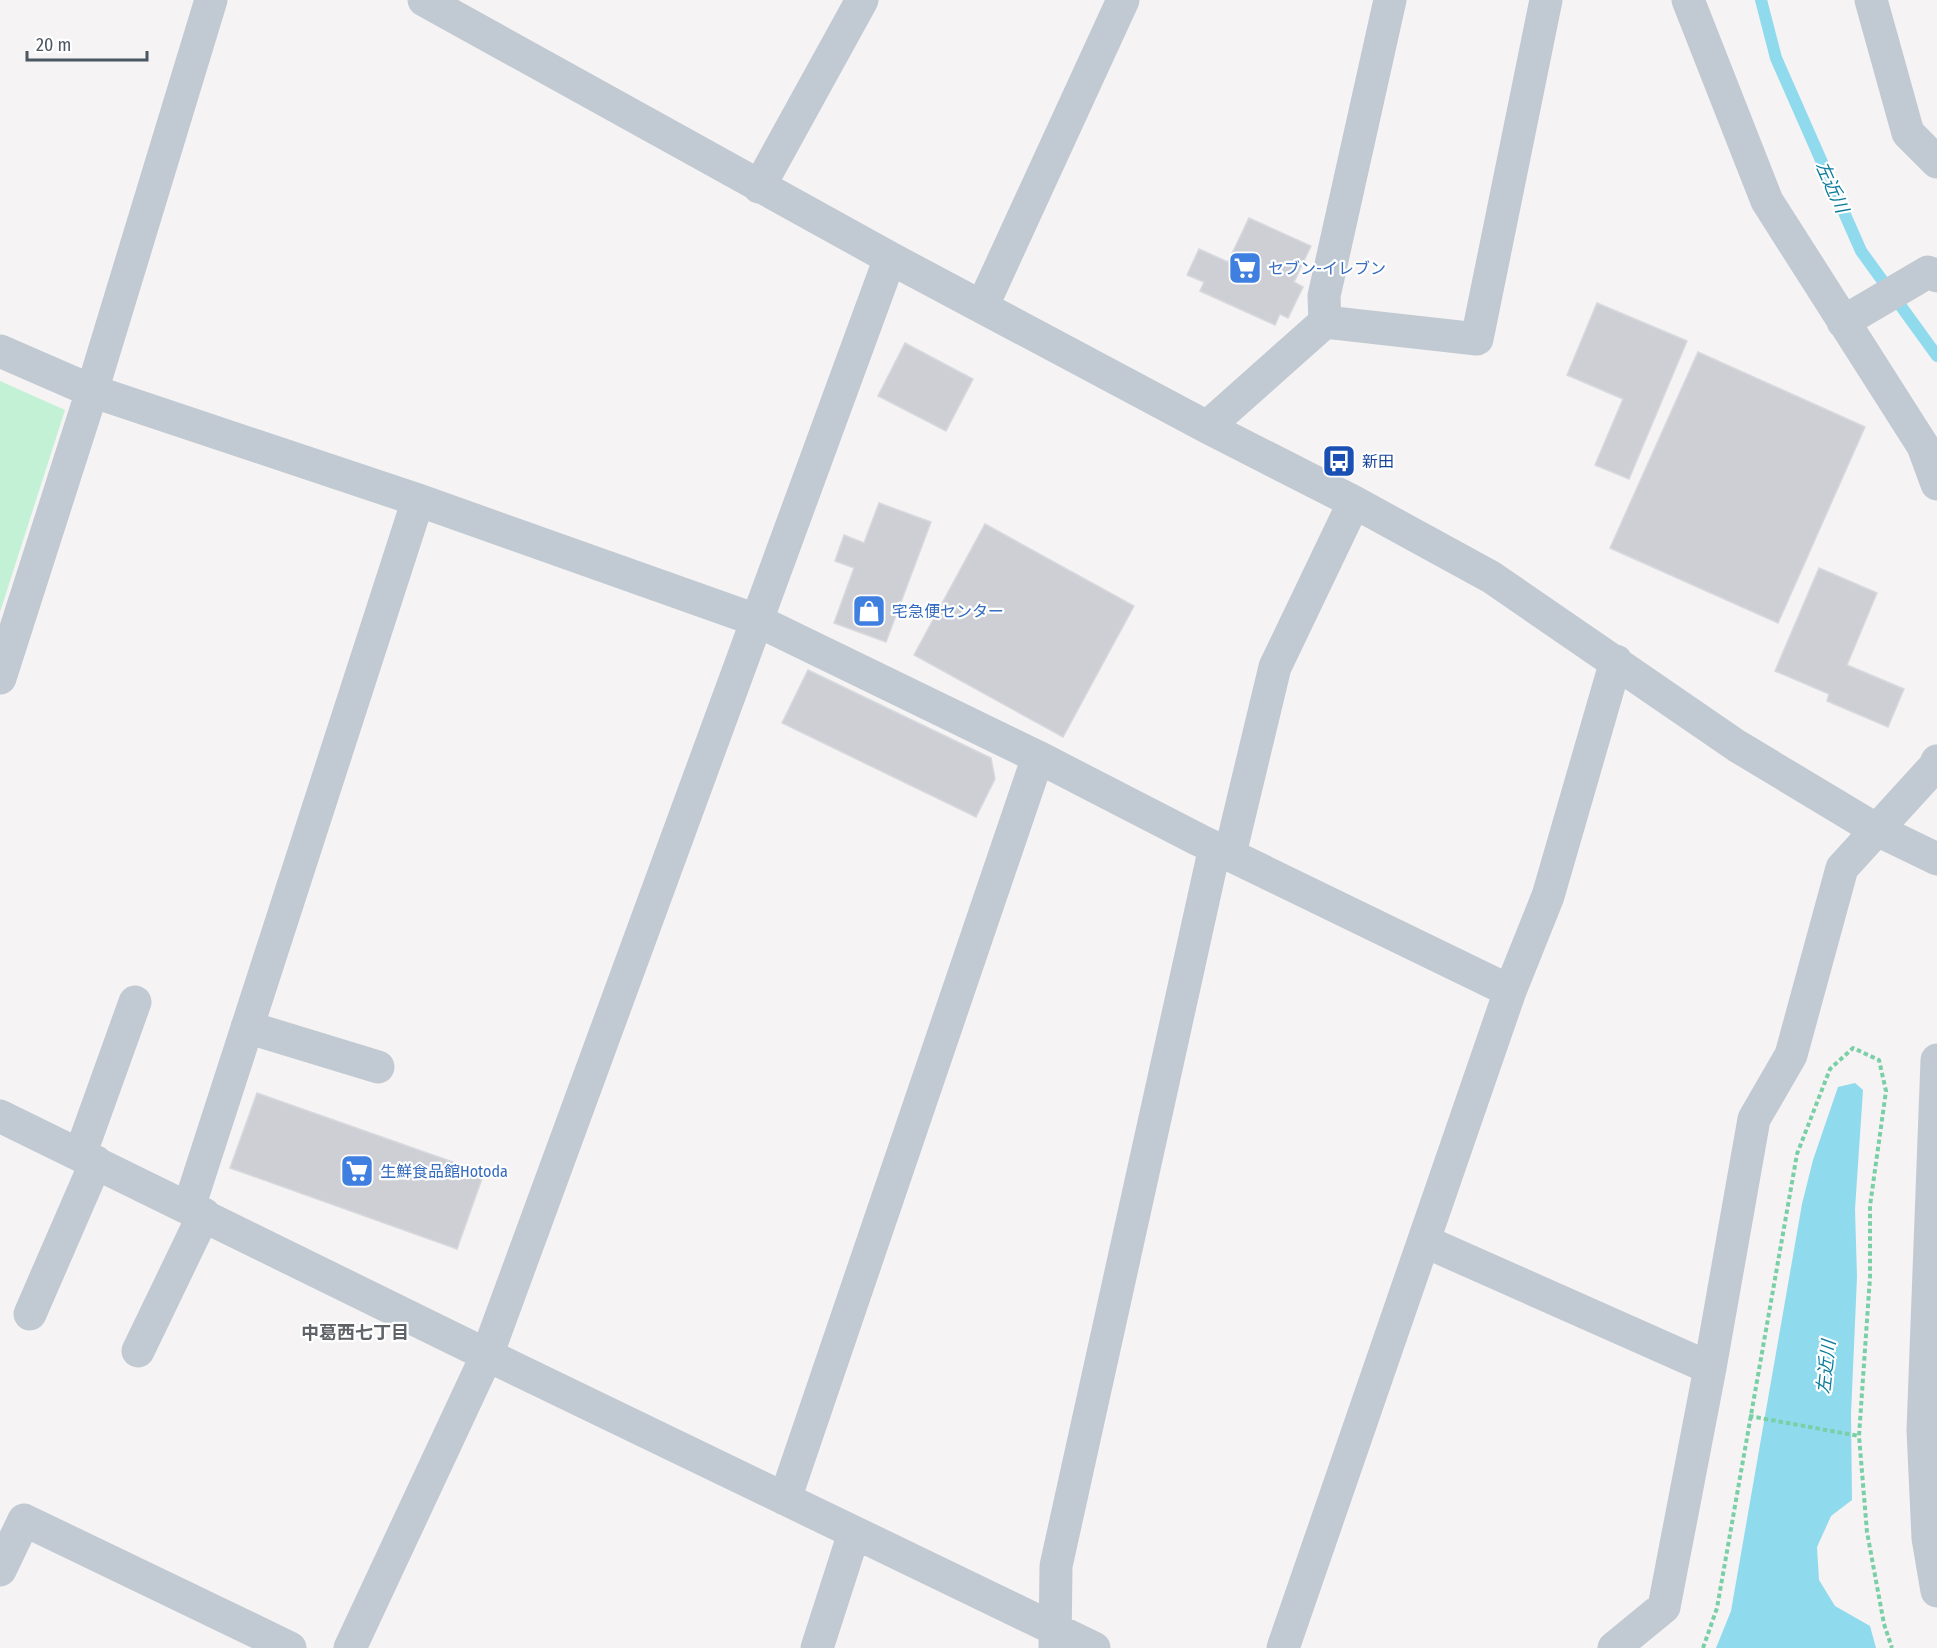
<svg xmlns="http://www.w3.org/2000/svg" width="1937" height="1648" viewBox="0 0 1937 1648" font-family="'Fira Sans Condensed','Noto Sans JP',sans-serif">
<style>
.green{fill:#c3f1d5}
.water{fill:#90daee}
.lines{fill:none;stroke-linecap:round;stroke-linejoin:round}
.stream{stroke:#90daee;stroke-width:12}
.building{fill:#cdcfd5;stroke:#d7d9de;stroke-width:1.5}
.path{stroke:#7ad0a6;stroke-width:4;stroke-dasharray:4.5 3;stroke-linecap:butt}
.minor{stroke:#c1cad2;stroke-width:33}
.labels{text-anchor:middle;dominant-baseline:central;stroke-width:4.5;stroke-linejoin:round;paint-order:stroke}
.shop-label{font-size:16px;fill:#366cbe;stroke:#fff;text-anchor:start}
.transit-label{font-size:16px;fill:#164399;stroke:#fff;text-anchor:start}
.water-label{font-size:18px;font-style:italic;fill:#0c7c9b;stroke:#fff}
.neighbourhood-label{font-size:18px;font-weight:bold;fill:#5f6368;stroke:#fff}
</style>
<rect width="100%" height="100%" fill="#f5f3f3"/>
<!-- green -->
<path class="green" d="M0,381L65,410L0,612Z"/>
<!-- water -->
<path class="water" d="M1855,1083L1863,1090L1855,1209L1857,1277L1851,1414L1852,1500L1831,1516L1817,1547L1819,1580L1835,1606L1870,1626L1876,1648H1716L1731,1611L1802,1204L1813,1160L1838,1087Z"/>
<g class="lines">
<!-- stream -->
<path class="stream" d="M1761,0L1776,58L1861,251L1937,356"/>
</g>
<!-- building -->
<path class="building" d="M1249,218L1311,246L1294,282L1303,287L1288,318L1280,314L1275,325L1200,291L1204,282L1187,275L1199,249L1228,262Z
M1597,303L1687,341L1629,479L1595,465L1623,399L1567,375Z
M905,343L973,379L946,431L878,396Z
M1698,352L1865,427L1778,623L1610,548Z
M879,503L931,522L886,642L834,623L854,568L835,561L844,535L864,543Z
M985,524L1134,606L1063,737L914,655Z
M1819,568L1877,593L1847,665L1904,689L1888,727L1827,701L1829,694L1775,671Z
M808,670L991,758L995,779L976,817L782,723Z
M257,1093L484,1173L457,1249L230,1168Z"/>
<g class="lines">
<!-- path -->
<path class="path" d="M1749,1416L1859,1436
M1703,1648L1717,1608L1797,1154L1830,1069L1853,1048L1879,1060L1886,1091L1870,1206V1277L1859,1436L1867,1532L1884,1624L1892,1648"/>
<!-- minor -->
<path class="minor" d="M424,0L890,258L1207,427L1354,502L1491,577L1737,746L1875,829L1937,859
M1688,0L1767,201L1923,446L1937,484
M1871,0L1908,133L1937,162
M759,187L862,0
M982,307L1123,0
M1325,322L1324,296L1390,0
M1843,322L1928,272L1937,276
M0,351L92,391L418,500L756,620L1038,757L1199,840L1510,991
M1207,427L1325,322L1477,339L1546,0
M0,678L92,391L211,0
M1230,854L1275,667L1354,502
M247,1027L378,1067
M1937,1060L1923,1430L1928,1538L1937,1591
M0,1116L487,1355L1094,1648
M80,1155L135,1002
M189,1207L418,500
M1424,1241L1710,1368
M30,1314L96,1162
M138,1351L204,1214
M785,1499L1038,757
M0,1570L24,1520L290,1648
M350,1648L487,1355L890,258
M817,1648L854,1533
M1055,1648L1056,1566L1215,847
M1283,1648L1510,991L1548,896L1616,661
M1614,1648L1664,1607L1710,1368L1754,1119L1791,1055L1842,868L1935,766L1937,761"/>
</g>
<!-- icons -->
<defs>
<symbol id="supermarket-square" viewBox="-11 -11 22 22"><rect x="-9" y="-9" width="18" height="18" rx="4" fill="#3f7fe0" stroke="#fff"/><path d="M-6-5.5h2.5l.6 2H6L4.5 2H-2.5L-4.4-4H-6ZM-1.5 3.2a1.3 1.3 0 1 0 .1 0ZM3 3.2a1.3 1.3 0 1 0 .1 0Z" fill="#fff"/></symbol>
<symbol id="bus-square" viewBox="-11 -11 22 22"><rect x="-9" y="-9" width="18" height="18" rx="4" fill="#1a4fb4" stroke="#fff"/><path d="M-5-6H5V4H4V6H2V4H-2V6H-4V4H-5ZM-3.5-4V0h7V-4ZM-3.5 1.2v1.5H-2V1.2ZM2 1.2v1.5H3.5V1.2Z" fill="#fff"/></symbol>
<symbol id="shop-square" viewBox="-11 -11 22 22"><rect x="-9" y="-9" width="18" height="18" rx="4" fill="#3f7fe0" stroke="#fff"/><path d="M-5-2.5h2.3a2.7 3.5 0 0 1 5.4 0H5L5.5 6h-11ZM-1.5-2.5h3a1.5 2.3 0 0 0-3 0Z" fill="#fff"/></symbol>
</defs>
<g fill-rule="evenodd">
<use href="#supermarket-square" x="1226" y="249" width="38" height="38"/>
<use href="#bus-square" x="1320" y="442" width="38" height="38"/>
<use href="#shop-square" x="850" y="592" width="38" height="38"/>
<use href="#supermarket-square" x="338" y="1152" width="38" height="38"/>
</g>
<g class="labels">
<!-- shop labels -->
<g class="shop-label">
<text x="1268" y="268">セブン-イレブン</text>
<text x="892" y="611">宅急便センター</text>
<text x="380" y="1171">生鮮食品館Hotoda</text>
</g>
<!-- transit labels -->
<g class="transit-label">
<text x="1362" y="461">新田</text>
</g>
<!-- water labels -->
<g class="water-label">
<text transform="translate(1832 187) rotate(66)">左近川</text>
<text transform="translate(1826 1367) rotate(-84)">左近川</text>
</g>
<!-- neighbourhood labels -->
<g class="neighbourhood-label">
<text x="355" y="1333">中葛西七丁目</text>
</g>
</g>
<!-- scale -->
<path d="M27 51v9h120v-9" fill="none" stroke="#4a5661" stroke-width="3"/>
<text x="36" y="51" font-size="18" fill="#4a5661" stroke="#ffffff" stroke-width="4.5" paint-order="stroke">20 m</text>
</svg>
